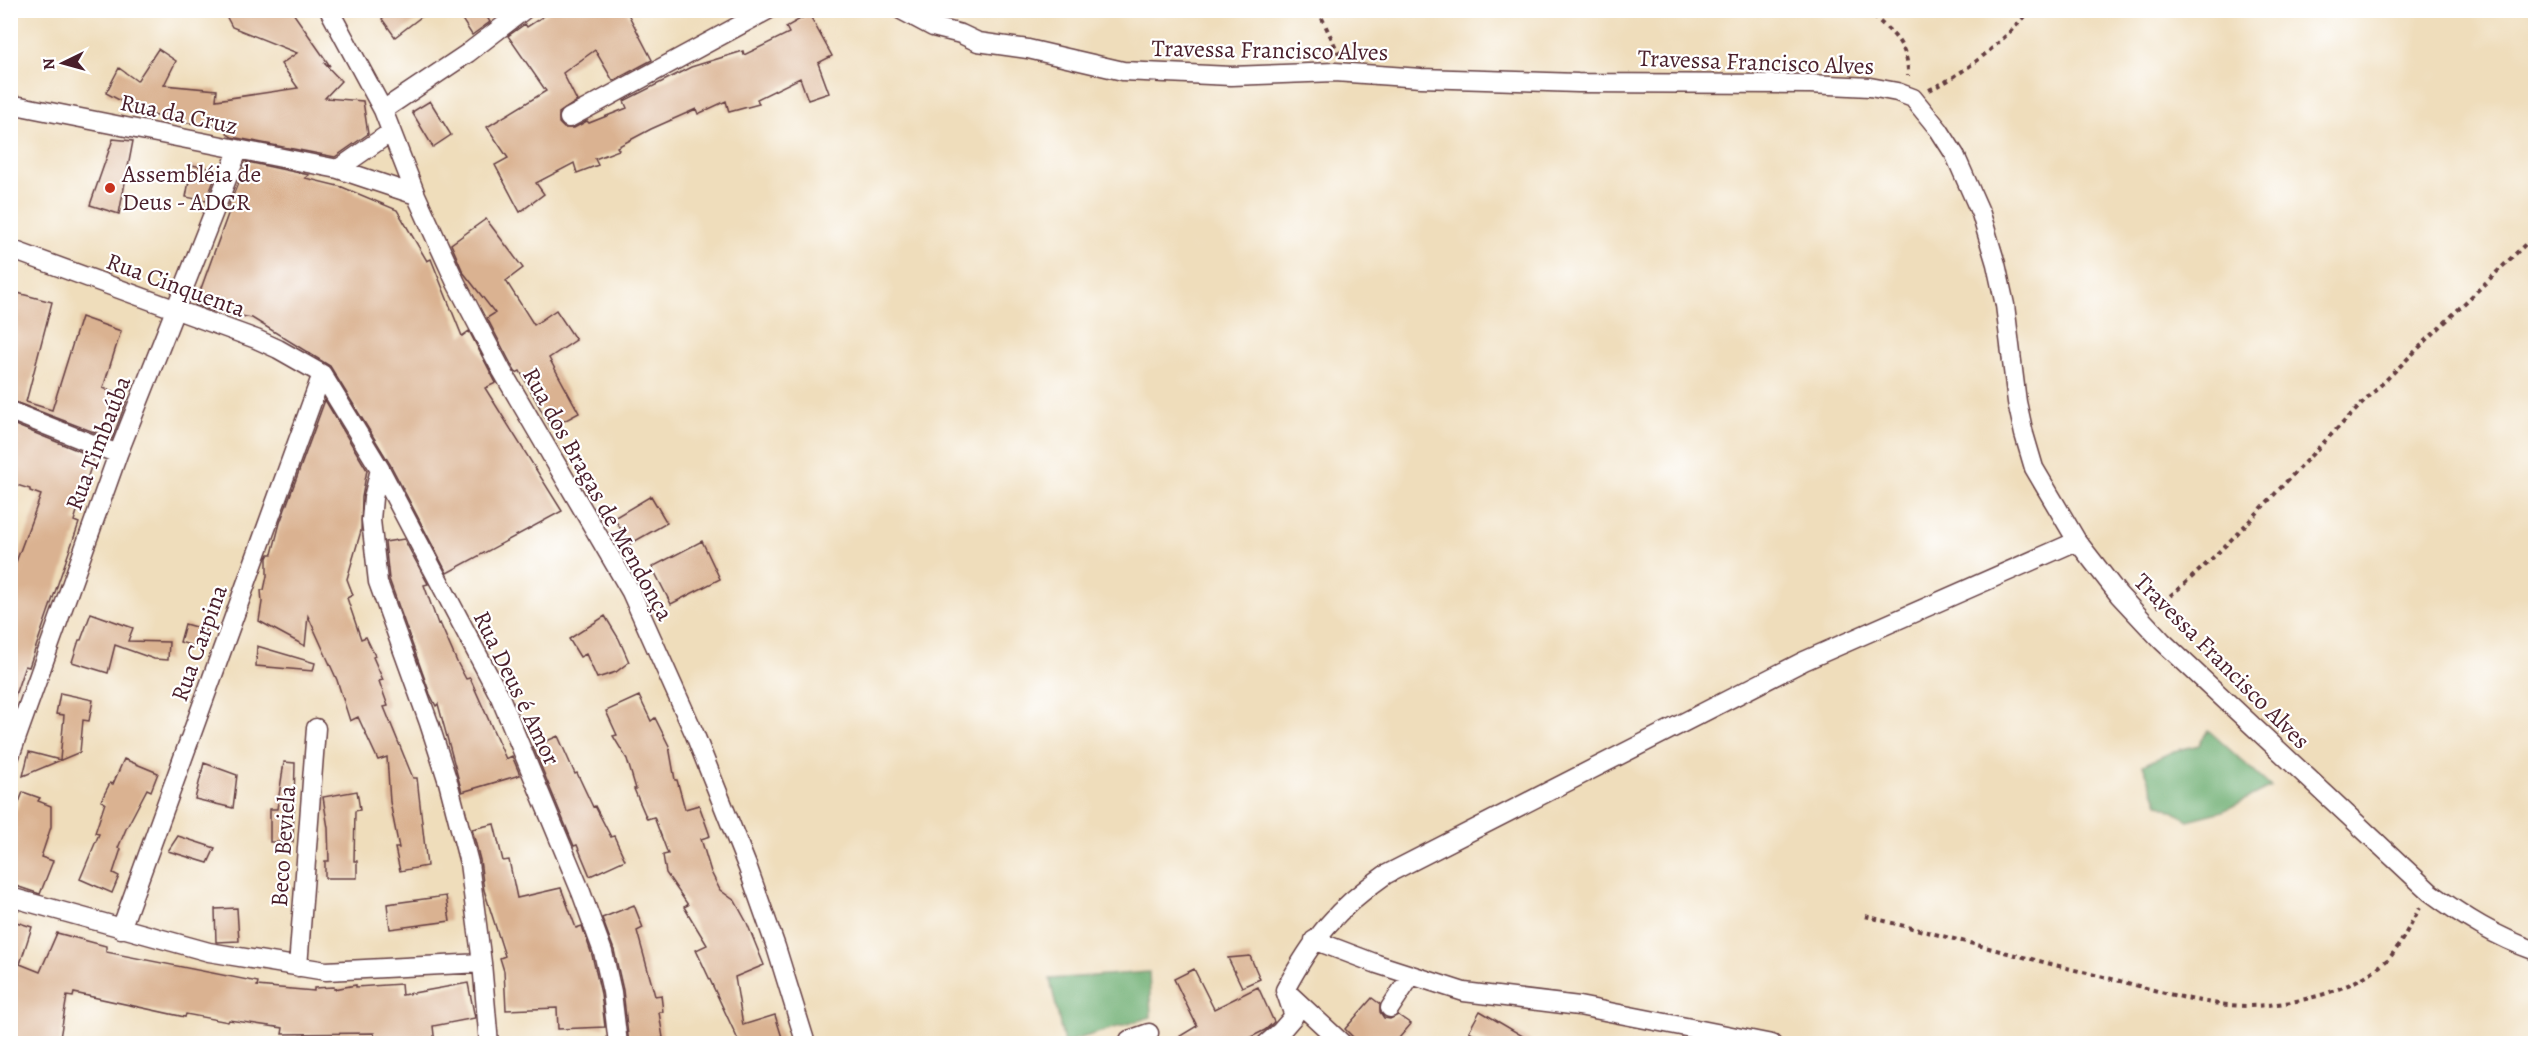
<svg xmlns="http://www.w3.org/2000/svg" width="2546" height="1054" viewBox="0 0 2546 1054" font-family="Alegreya,serif">
<style>
.forest{fill:#6bac6e;stroke:#5a664c;stroke-width:1.5}
.building{fill:#dab291}
.lines{fill:none;stroke-linecap:round;stroke-linejoin:round}
.street-casing{stroke:#633c41;stroke-width:21}
.path{stroke:#633c41;stroke-width:4;stroke-dasharray:4.5 4.5;stroke-linecap:butt}
.street{stroke:#fff;stroke-width:18}
.poi-dot{fill:#c8321e;stroke:#fff;stroke-width:2}
.labels{text-anchor:middle;dominant-baseline:central;stroke-width:4.5;stroke-linejoin:round;paint-order:stroke}
.street-label{font-size:24px;fill:#4a1f2b;stroke:#fff}
.poi-label{font-size:24px;fill:#4a1f2b;stroke:#fff;text-anchor:start}
</style>
<rect width="100%" height="100%" fill="#fff"/>
<filter id="ink" filterUnits="userSpaceOnUse"><feTurbulence type="fractalNoise" baseFrequency=".0167" numOctaves="2"/><feDisplacementMap in="SourceGraphic" scale="12" xChannelSelector="R" yChannelSelector="G"/><feConvolveMatrix kernelMatrix="1 2 1 2 8 2 1 2 1" color-interpolation-filters="sRGB"/></filter>
<filter id="wash" filterUnits="userSpaceOnUse"><feTurbulence type="fractalNoise" baseFrequency=".008" numOctaves="4" result="noise"/><feDisplacementMap in="SourceGraphic" scale="24" xChannelSelector="R" yChannelSelector="G"/><feGaussianBlur stdDeviation="1.35" result="paint"/><feColorMatrix in="noise" values="0 0 0 0 0 0 0 0 0 0 0 0 0 0 0 0 0 1.4 0 .05"/><feComposite in="paint" operator="in"/></filter>
<g filter="url(#wash)">
<rect width="100%" height="100%" fill="#efddbb"/>
<!-- forest -->
<path class="forest" d="M2208,730L2271,787L2223,811L2188,820L2158,803L2143,765L2174,751L2199,745Z
M1149,972L1151,1017L1064,1043L1050,979Z"/>
<g id="blocks">
<!-- building -->
<path class="building" d="M223,10H291L330,66L324,63L341,81L325,98L363,101L368,134L335,157L232,137L227,134L229,126L175,122L138,110L106,93L119,68L137,81L158,49L176,61L164,85L217,90L216,100L298,88L281,64L297,53L232,27Z
M393,10H430L395,37L382,19Z
M456,10H483L490,22L472,35Z
M553,10H626L652,60L613,81L595,50L563,73L577,101L559,113V123L564,128H574L587,121L589,123L627,108L624,101L691,67L743,51L744,55L789,33L786,27L809,14L832,56L818,63L829,93L808,100L800,78L757,99L759,104L729,112L726,101L698,114L696,109L651,129L617,147L619,150L595,159L598,165L577,173L574,163L536,183L544,194L520,212L495,165L508,158L487,127L546,91L508,36L525,24L527,27Z
M430,101L451,135L433,147L412,112Z
M113,139L133,141L119,214L90,205Z
M247,162L309,175L305,178L342,187L397,210L427,261L431,259L462,336L469,331L496,383L485,388L562,511L447,573L390,464L330,366L252,318L213,311L195,305L231,206L229,205Z
M192,165L218,170L206,201L186,197Z
M486,219L523,268L506,281L534,325L556,310L576,340L549,358L579,413L551,428L520,371L516,373L512,366L487,318L495,313L463,272L451,244Z
M10,291L52,302L26,402L52,410L81,317L121,331L103,388L128,397L112,439L10,400Z
M325,400L367,470L362,497L361,531L347,579L353,595L347,598L361,639L366,637L375,656L373,657L383,680L379,681L388,706L384,707L413,778H417L427,866L400,871L395,848H399L390,802L387,757L378,760L358,717L350,721L337,680L308,616L305,646L259,621L262,602L261,590H264L267,576V558L269,554H272L280,523Z
M10,423L94,457L74,521L79,523L29,667L25,666L13,701L10,700V578L41,495L30,491V489L10,483Z
M651,496L667,523L630,544L614,518Z
M404,539L428,584L424,585L438,624L440,623L457,662L466,679L470,678L506,759L512,756L520,775L462,792L438,704L436,706L430,694L389,579L385,542Z
M702,541L720,579L671,604L652,567Z
M91,613L133,628L128,641L169,642L168,660L154,659L115,645L108,673L72,662L79,640H81Z
M605,616L619,639L629,662L616,672L597,678L586,654L580,657L569,639Z
M185,624L206,630L200,648L180,642Z
M257,646L315,663L313,671L256,666Z
M60,693L93,700L89,721L83,720L80,752L23,776L29,752L60,760L64,715L56,714Z
M639,696L651,721L655,718L669,746L675,780H677L685,809L699,805L710,836L701,839L711,872L720,890L735,901L747,923L764,965L735,977L743,1025L775,1015L784,1044H740L696,950L707,945L684,907L688,905L666,873L663,855L668,854L654,817L647,819L634,789H636L627,759L613,736L617,735L606,711Z
M558,736L575,774L577,773L593,807L595,806L611,837L614,836L625,860L590,876L577,845L574,846L533,747Z
M124,759L158,773L151,791L147,789L126,829L118,848L121,849L113,873L119,876L112,893L80,879L99,834L95,833L105,803L101,801L110,783L113,784Z
M284,762L295,763L293,842H270V809H277Z
M204,763L237,775L233,808L195,799Z
M357,791L360,810L355,811L354,861H357V878H325V861H329L328,828L323,797Z
M23,792L40,798L38,801L51,806V827L41,857L53,861L40,894L10,884V808L16,810Z
M494,824L503,861L509,860L517,898L561,888L576,928L582,926L592,955L601,994L605,1027L558,1029L557,1008L506,1010L504,971L500,958L505,956L484,890L480,860L472,829Z
M178,836L215,848L208,863L168,851Z
M446,896L450,921L390,929L387,904Z
M634,905L643,928L637,931L655,996L661,995L663,1012H659L663,1038L629,1044L623,990L614,950L602,918Z
M237,908L239,941L216,942L215,909Z
M10,920L32,927L20,964L40,972L57,933L106,946V952L258,982L257,986L314,991V988L334,987V989L356,985V987L401,984L402,995L468,983L475,1018L433,1026L435,1044H376L374,1033L282,1034L283,1028L229,1020L228,1022L186,1014L185,1017L74,993L73,997L67,996L59,1044H10Z
M1250,956L1260,979L1242,987L1228,958Z
M1194,969L1214,1009L1258,987L1274,1022L1265,1030L1237,1044H1167L1197,1026L1174,979Z
M1372,998L1380,1004V1012L1384,1018L1390,1019L1398,1015L1411,1024L1394,1044H1360L1345,1029Z
M1480,1011L1536,1044H1491L1469,1031Z"/>
</g>
</g>
<g filter="url(#ink)">
<use href="#blocks" fill-opacity="0" stroke="#633c41" stroke-width="1.5"/>
<g class="lines">
<defs>
<path id="street" d="M329,10L383,110L416,195L456,283L502,371L631,592L695,735L748,868L776,947L806,1044
M901,10L933,27L961,34L978,42L1028,49L1123,71L1231,76L1335,72L1421,78L1578,83L1810,84L1870,87L1897,92L1913,98L1939,130L1955,155L1981,214L1996,264L2005,305L2017,402L2024,434L2034,468L2077,541L2119,595L2162,641L2430,892C2464,917 2496,937 2536,951
M10,104L338,169L416,195
M383,110L468,53L524,10
M569,118L768,10
M338,169L391,132
M10,249L256,339L278,349L322,374L380,469L500,697L581,892L603,952L612,992L618,1044
M10,411L118,454
M380,469L373,498L371,520L378,582L429,723L448,782L469,863L482,963L489,1044
M10,756L118,454L238,151
M10,897L209,952L326,971L482,963
M121,929L322,374
M1314,940L1377,964L1464,992L1579,1006L1772,1044
M298,967L316,728
M1286,991L1343,1044
M1390,1008L1411,976
M1131,1044L1129,1040L1149,1033
M1266,1044L1281,1031L1294,1016L1285,990C1313,938 1336,909 1385,875L1804,661L2077,541"/>
</defs>
<!-- street casing -->
<use href="#street" class="street-casing"/>
<!-- path -->
<path class="path" d="M1318,10L1339,54
M1866,10C1890,31 1909,42 1908,76
M1929,90C1967,73 2003,41 2031,10
M2156,607C2222,556 2270,497 2328,438C2396,369 2466,302 2536,234
M1865,916C1948,937 2032,960 2116,980C2159,991 2204,1006 2250,1006C2295,1005 2351,992 2386,961C2398,951 2411,922 2420,908"/>
<!-- street -->
<use href="#street" class="street"/>
</g>
</g>
<!-- markers -->
<circle class="poi-dot" cx="110" cy="188" r="6"/>
<g class="labels">
<!-- street labels -->
<g class="street-label">
<text transform="translate(1270 50) rotate(1)">Travessa Francisco Alves</text>
<text transform="translate(1756 62) rotate(2)">Travessa Francisco Alves</text>
<text transform="translate(179 114) rotate(12)">Rua da Cruz</text>
<text transform="translate(176 285) rotate(20)">Rua Cinquenta</text>
<text transform="translate(98 443) rotate(-69)">Rua Timbaúba</text>
<text transform="translate(598 494) rotate(61)">Rua dos Bragas de Mendonça</text>
<text transform="translate(199 643) rotate(-70)">Rua Carpina</text>
<text transform="translate(2222 661) rotate(45)">Travessa Francisco Alves</text>
<text transform="translate(517 688) rotate(64)">Rua Deus é Amor</text>
<text transform="translate(283 846) rotate(-86)">Beco Beviela</text>
</g>
<!-- poi labels -->
<g class="poi-label">
<text x="122" y="174">Assembléia de<tspan x="122" dy="28">Deus - ADCR</tspan></text>
</g>
</g>
<!-- margin -->
<rect width="2546" height="1054" fill="none" stroke="#fff" stroke-width="36"/>
<!-- north arrow -->
<g transform="translate(63 63) rotate(265)" stroke="#ffffff" stroke-width="4.5" paint-order="stroke">
<path d="M0-4.5L10 22L0 15L-10 22Z" fill="#4a1f2b"/>
<text y="-9" font-size="16" font-weight="bold" text-anchor="middle" fill="#4a1f2b">N</text>
</g>
</svg>
